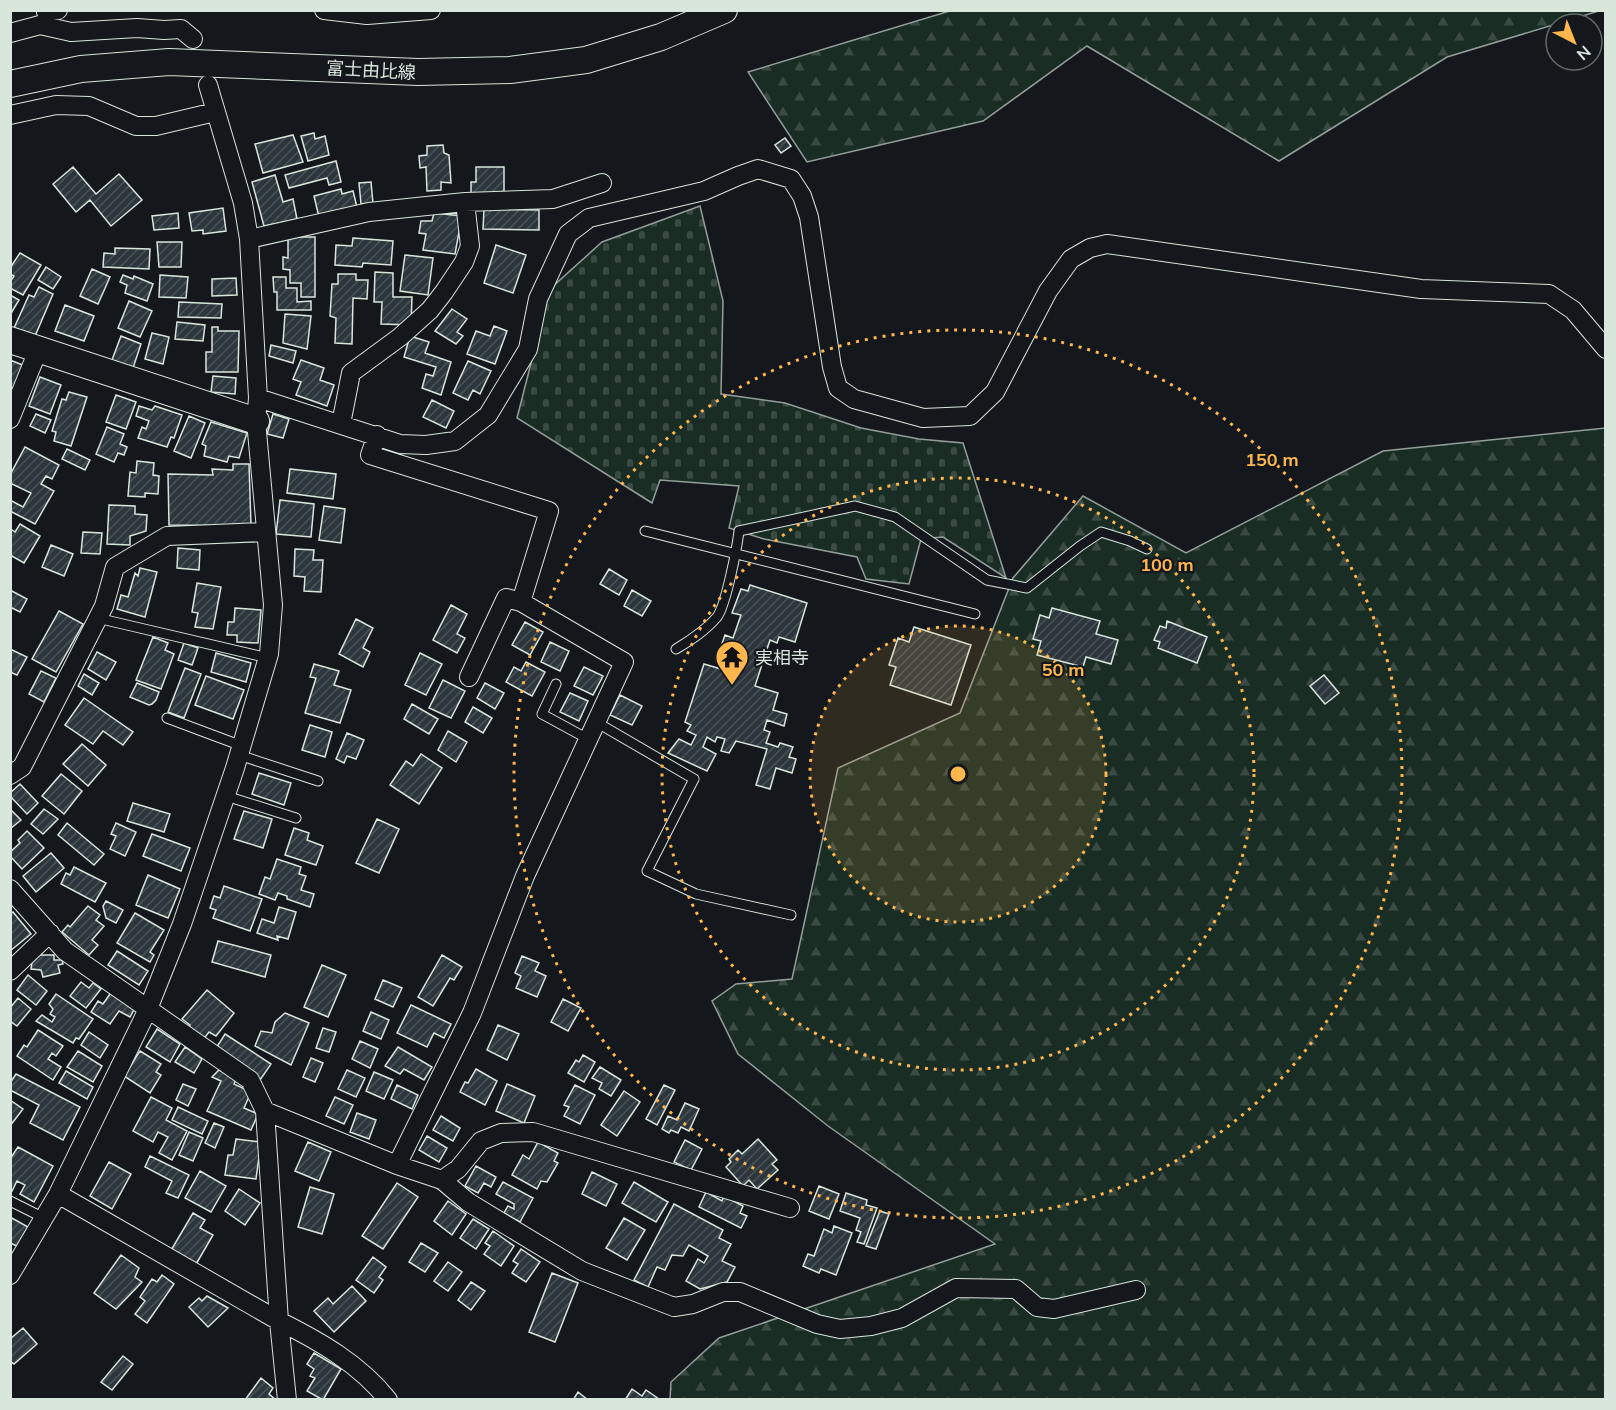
<svg xmlns="http://www.w3.org/2000/svg" width="1616" height="1410" viewBox="0 0 1616 1410" font-family="Mulish,'Noto Sans JP',sans-serif">
<style>
.forest{fill:url(#forest-firs);stroke:#939e99;stroke-width:1.5}
.cemetery{fill:url(#cemetery-stones);stroke:#939e99;stroke-width:1.5}
.building{fill:url(#building-hatch);stroke:#d8e6dc;stroke-width:1.5}
.lines{fill:none;stroke-linecap:round;stroke-linejoin:round}
.lane-casing{stroke:#d8e6dc;stroke-width:11}
.street-casing{stroke:#d8e6dc;stroke-width:20}
.secondary-casing{stroke:#d8e6dc;stroke-width:28}
.lane{stroke:#14181c;stroke-width:9}
.street{stroke:#14181c;stroke-width:18}
.secondary{stroke:#14181c;stroke-width:26}
.ring{fill:none;stroke:#ffb74d;stroke-width:3;stroke-dasharray:3 6}
.labels{text-anchor:middle;dominant-baseline:central;stroke-width:4.5;stroke-linejoin:round;paint-order:stroke}
.street-label{font-size:18px;fill:#d8e6dc;stroke:#14181c}
.poi-label{font-size:18px;fill:#d8e6dc;stroke:#14181c;text-anchor:start}
.centre{fill:#ffb74d;stroke:#14181c;stroke-width:3}
.ring-label{font-size:18px;text-anchor:middle;font-weight:bold;fill:#ffb74d;stroke:#14181c;stroke-width:4.5;stroke-linejoin:round;paint-order:stroke}
</style>
<defs>
<pattern id="forest-firs" width="22" height="20" patternUnits="userSpaceOnUse" patternTransform="scale(1.5)"><rect width="22" height="20" fill="#1a2d24"/><path d="M5 1l3.5 6h-7zM16 11l3.5 6h-7z" fill="#3b4b43"/></pattern>
<pattern id="cemetery-stones" width="16" height="16" patternUnits="userSpaceOnUse" patternTransform="scale(1.5)"><rect width="16" height="16" fill="#1a2d24"/><path d="M2 7V4a2 2 0 0 1 4 0v3zM10 15v-3a2 2 0 0 1 4 0v3z" fill="#3b4b43"/></pattern>
<pattern id="building-hatch" width="6" height="6" patternUnits="userSpaceOnUse" patternTransform="scale(1.5)"><rect width="6" height="6" fill="#2c363c"/><path d="M-1 1l2-2M0 6l6-6M5 7l2-2" fill="none" stroke="#4a5358"/></pattern>
</defs>
<rect width="100%" height="100%" fill="#14181c"/>
<!-- forest -->
<path class="forest" d="M953,10H1599V11L1447,57L1279,161L1087,46L983,121L807,162L748,72Z
M1605,428V1399L670,1400L671,1382L719,1338L995,1244L828,1126L738,1054L712,1001L736,984L792,979L838,768L960,713L1013,578L1083,496L1186,553L1383,451Z"/>
<!-- cemetery -->
<path class="cemetery" d="M700,206L723,301L721,394L785,403L861,428L919,439L963,443L1006,578L943,537L921,539L909,584L866,579L857,557L764,539L729,528L739,486L660,480L652,503L517,418L550,289L602,242Z"/>
<!-- building -->
<path class="building" d="M314,133L315,139L325,136L329,155L308,161L301,136Z
M293,135L303,162L263,173L255,144Z
M785,138L791,146L781,153L775,145Z
M443,145L444,153L449,155L451,183L441,182V190L427,191L426,167L420,168L419,156L427,155V146Z
M336,161L341,182L329,185L327,178L289,188L285,175Z
M73,167L96,194L119,174L142,200L111,226L90,200L76,212L53,184Z
M476,167H504V196L471,197V182H476Z
M275,175L283,202L293,199L297,219L264,226L252,182Z
M371,182L373,203L361,204L359,183Z
M341,189L342,194L353,191L357,207L319,217L314,196Z
M223,208L226,231L203,234V230L192,231L189,213Z
M484,209L539,210V230L483,229Z
M178,213L179,228L154,230L152,216Z
M434,213L462,216L455,254L423,250L426,234L419,233L421,221H432Z
M288,237H315V297H301V283H290V270L283,269V257L288,258Z
M353,238L393,241L391,265L363,263L362,267L335,265L336,245L352,246Z
M157,242H182L181,267H159Z
M496,245L526,255L513,293L484,283Z
M115,248L150,249L149,269L103,267L104,253L115,254Z
M20,253L41,265L23,295L10,288V282L14,276L10,274V268Z
M405,255L433,258L428,295L400,291Z
M46,267L61,277L53,289L38,280Z
M92,269L110,277L98,304L80,296Z
M375,272L393,273V297H412L411,325L381,324L382,302H374Z
M338,274H356V280H368L367,299L353,298L352,344L335,343L336,318L330,316L332,284H338Z
M123,275L133,279L134,276L153,284L147,301L125,293L127,285L120,282Z
M160,275L188,277L186,298L159,297Z
M273,277H286V288H297V302L311,301V310H277V292H274Z
M236,278L237,295L212,296V279Z
M39,287L53,294L35,336L14,328L29,295L34,297Z
M10,295L19,300L10,315Z
M129,301L152,311L140,337L118,328Z
M179,302L222,304L221,318L178,317Z
M65,305L94,316L84,341L55,331Z
M452,309L467,319L457,332L463,336L456,344L435,331Z
M285,314L311,316L307,349L283,343Z
M177,322L205,325L203,341L175,339Z
M494,326L507,331L495,364L467,354L476,331L490,336Z
M212,327H218V331H239L238,372H206V352H212Z
M152,333L169,337L163,364L145,359Z
M121,336L141,344L133,368L112,360Z
M410,336L429,342L425,353L451,362L441,395L422,388L426,374L433,376L436,367L404,357Z
M271,345L296,351L293,363L269,356Z
M10,360L25,366L10,400Z
M301,360L324,368L320,380L334,385L327,406L296,395L301,382L293,379Z
M468,361L491,371L480,394L473,390L468,400L453,393Z
M213,376L236,378L235,394L211,392Z
M40,377L61,385L50,414L29,406Z
M69,392L87,397L71,446L54,441L56,432L52,431L62,399L66,400Z
M116,395L136,402L126,429L106,422Z
M432,400L454,411L446,428L423,417Z
M139,406L152,410L155,406L182,415L174,438L171,437L167,447L138,438L142,427L146,429L149,421L136,416Z
M36,414L51,420L45,433L30,426Z
M273,414L289,419L283,438L267,434Z
M189,416L205,423L191,458L174,451Z
M211,422L247,433L239,458L229,456L227,462L204,456L206,446L202,444Z
M107,427L124,434L120,444L127,447L124,455L118,453L114,462L96,454Z
M25,447L59,465L52,479L46,476L41,484L54,491L35,524L10,511V500L23,507L31,493L10,483V475Z
M67,449L90,460L85,470L62,459Z
M137,461L154,463L153,475L159,476L158,494L145,493V497L128,496L130,472L136,473Z
M233,464H249L251,526L169,525L168,474L213,475L212,469L233,470Z
M290,469L336,474L333,499L287,493Z
M280,500L314,504L311,537L276,534Z
M109,505L135,506V514L147,515L146,531L130,536V545L107,544Z
M324,506L345,509L341,543L319,540Z
M20,524L40,536L24,563L10,555V532L12,530L15,532Z
M83,532L102,533L100,554L81,553Z
M51,545L73,554L64,576L42,567Z
M178,548L200,550L199,570L177,568Z
M295,549L314,550L313,560H323L321,592L304,591L305,577L294,576Z
M140,568L157,572L145,617L117,609L121,595L128,597L135,573L138,576Z
M609,569L627,580L619,595L600,584Z
M197,583L221,587L213,629L195,627L198,613L192,612Z
M750,585L807,603L795,642L779,637L777,643L770,640L755,686L778,693L773,710L787,714L784,726L767,720L764,730L770,732L766,743L778,747L780,743L793,747L789,757L796,759L792,773L776,768L770,789L756,785L767,749L736,741L729,753L721,751L725,739L717,737L715,742L707,737L703,747L716,754L707,771L668,753L679,739L691,745L696,735L687,731L691,725L685,722L704,664L721,669L723,663L716,661L725,635L733,638L741,615L732,613L741,589L748,591Z
M10,590L27,599L20,612L10,607Z
M632,590L651,601L642,616L624,606Z
M451,605L467,614L457,634L465,638L457,653L433,640Z
M235,608L261,610L258,643L237,642V635H227L228,622H234Z
M1052,608L1100,621L1096,634L1118,640L1111,664L1086,657L1083,667L1037,655L1041,641L1033,639L1040,615L1049,618Z
M59,611L83,624L56,672L32,659Z
M356,619L373,628L363,648L370,652L363,667L339,654Z
M1167,621L1207,637L1197,663L1158,648L1160,642L1154,640L1160,626L1166,628Z
M525,622L543,632L530,655L512,645Z
M914,627L971,645L951,705L890,685L896,667L889,665L898,638L909,642Z
M153,637L168,643L165,650L174,654L161,689L136,680Z
M550,642L569,651L560,671L541,662Z
M184,643L198,648L192,665L178,660Z
M10,649L27,657L17,675L10,672Z
M97,652L116,662L106,680L88,669Z
M216,653L251,663L246,682L211,672Z
M420,653L442,664L426,695L405,685Z
M526,662L545,672L532,696L506,682L514,667L521,671Z
M314,664L339,671L334,685L351,690L340,723L305,713L316,678L310,677Z
M584,667L603,676L593,695L574,686Z
M185,668L201,674L184,718L168,712Z
M41,671L56,678L44,702L29,694Z
M84,674L99,683L92,695L78,686Z
M1324,675L1339,693L1325,704L1310,686Z
M206,676L244,690L233,719L195,705Z
M443,680L465,691L451,718L429,708Z
M137,683L159,692L156,700L152,704L149,705L130,697Z
M485,683L504,693L495,709L477,698Z
M570,693L588,701L579,721L560,712Z
M620,695L642,706L632,725L610,715Z
M84,698L133,732L123,745L103,731L93,744L65,725Z
M412,704L438,719L429,734L404,719Z
M473,707L492,718L483,733L465,722Z
M310,725L332,732L325,757L302,750Z
M448,731L467,742L456,762L438,750Z
M347,733L364,740L356,759L347,756L344,763L336,759Z
M82,744L106,765L88,786L63,764Z
M421,754L442,768L419,804L390,785L406,761L413,766Z
M259,773L291,783L284,805L252,794Z
M61,774L82,791L64,814L42,796Z
M20,784L38,803L27,814L10,796V793Z
M133,803L170,814L164,832L127,821Z
M10,809L21,820L10,829Z
M44,809L58,819L43,834L31,824Z
M244,811L272,819L263,848L234,839Z
M377,819L399,829L379,873L356,863Z
M67,823L104,854L94,865L58,835Z
M116,823L136,832L125,856L110,849L116,836L111,834Z
M294,828L309,833L307,840L323,846L316,865L285,855Z
M27,831L44,848L22,869L10,856V852L20,843L18,840Z
M152,834L190,848L181,871L143,856Z
M51,853L64,868L36,892L23,876Z
M277,859L301,867L299,874L306,876L301,890L314,894L310,907L287,899V896L278,893L275,900L259,894L265,877L270,879Z
M74,867L106,883L95,902L61,884L66,873L70,875Z
M148,875L180,889L168,918L136,905Z
M224,886L262,899L250,931L213,918L216,910L210,908L214,896L220,898Z
M106,901L123,910L116,923L106,918L103,906Z
M88,906L100,915L96,920L104,926L92,940L98,945L89,955L62,932L68,925L70,927Z
M279,907L296,912L288,939L277,936L278,940L257,933L262,919L274,923Z
M13,912L31,934L10,951V914Z
M135,913L164,930L150,952L154,955L150,962L117,943Z
M218,941L271,955L265,977L212,962Z
M117,951L148,971L139,985L108,965Z
M39,955H54V960H62L63,964L58,965L60,973L43,977L41,970L31,969L32,962Z
M442,955L462,967L454,980L450,978L433,1006L418,997Z
M522,956L539,963L535,971L546,976L537,997L516,988L521,976L515,973Z
M322,965L346,975L328,1017L304,1007Z
M28,975L47,991L36,1005L17,990Z
M383,980L402,988L393,1007L375,999Z
M81,982L89,988L93,983L101,989L86,1008L70,996Z
M207,990L234,1013L216,1036L209,1032L203,1040L189,1029L190,1025L182,1019Z
M112,991L136,1006L130,1017L119,1011L110,1024L91,1012L98,1001L103,1004Z
M56,994L93,1019L79,1039L76,1038L73,1043L36,1021L42,1015L52,1022L55,1017L50,1014L53,1009L49,1004Z
M18,998L31,1009L17,1026L10,1021V1008Z
M563,999L581,1008L568,1031L551,1022Z
M411,1005L451,1024L444,1038L434,1033L427,1047L397,1033Z
M371,1012L389,1020L381,1039L363,1031Z
M285,1013L309,1023L291,1065L255,1046L261,1031L272,1033L275,1022Z
M498,1025L519,1034L507,1060L487,1050Z
M323,1028L336,1032L329,1052L316,1048Z
M157,1029L180,1044L170,1062L146,1047Z
M38,1030L63,1046L56,1056L52,1053L48,1059L61,1067L53,1080L17,1056L24,1045L27,1047Z
M89,1032L108,1045L100,1058L81,1045Z
M225,1034L271,1064L260,1080L215,1050Z
M360,1041L378,1049L370,1068L352,1059Z
M185,1047L202,1059L194,1073L175,1062Z
M398,1047L432,1067L424,1080L404,1069L400,1074L385,1066Z
M78,1051L102,1066L93,1082L67,1067Z
M140,1051L161,1064L156,1072L161,1075L150,1093L124,1076Z
M583,1055L595,1062L584,1082L568,1073L576,1060L579,1062Z
M311,1058L323,1063L315,1082L303,1077Z
M600,1067L621,1080L611,1096L599,1089L602,1083L592,1078Z
M476,1069L497,1081L485,1105L460,1092L465,1082L468,1083Z
M219,1070L237,1078L234,1084L251,1092L244,1108L258,1114L251,1130L207,1111L221,1081L212,1077Z
M347,1070L365,1078L356,1097L338,1089Z
M66,1071L93,1087L87,1099L59,1083Z
M374,1072L393,1080L384,1099L366,1091Z
M16,1074L80,1107L63,1140L30,1123L39,1105L10,1090V1083Z
M183,1084L196,1089L188,1106L176,1100Z
M507,1084L535,1096L524,1123L496,1111Z
M397,1085L418,1095L412,1109L391,1099Z
M575,1085L595,1095L580,1124L564,1116L569,1107L564,1105Z
M664,1085L675,1090L657,1125L646,1119Z
M624,1091L640,1102L617,1136L601,1125Z
M151,1097L172,1108L166,1120L187,1131L172,1160L159,1153L168,1137L158,1132L153,1142L133,1131Z
M335,1097L353,1105L344,1124L326,1116Z
M10,1100L23,1109L10,1126Z
M685,1103L699,1109L689,1131L681,1127L678,1133L671,1130L669,1133L662,1129L668,1116L677,1120Z
M178,1107L208,1121L202,1134L172,1120Z
M357,1113L376,1120L369,1139L350,1132Z
M441,1116L460,1128L453,1141L433,1130Z
M214,1123L224,1127L215,1148L205,1143Z
M189,1132L203,1138L193,1161L179,1155Z
M427,1136L447,1148L439,1162L419,1150Z
M236,1139L261,1142L256,1179L225,1175L228,1155H233Z
M758,1139L777,1160L772,1164L778,1170L757,1189L749,1180L743,1186L726,1167L731,1162L729,1159L738,1150L742,1154Z
M685,1140L702,1149L691,1170L674,1162Z
M308,1142L331,1152L319,1181L295,1171Z
M538,1142L558,1153L554,1161L558,1163L547,1182L541,1181L537,1189L512,1175L523,1155L529,1159Z
M18,1147L53,1166L34,1202L20,1194L25,1185L17,1181L12,1191L10,1190V1159Z
M150,1156L189,1175L178,1198L166,1193L172,1181L145,1167Z
M109,1162L131,1174L112,1209L90,1196Z
M476,1166L496,1177L491,1187L484,1183L478,1193L465,1186Z
M200,1171L226,1186L211,1212L185,1198Z
M592,1172L617,1184L606,1206L582,1194Z
M503,1182L533,1198L520,1222L504,1213L508,1206L514,1209V1204L496,1194Z
M634,1182L668,1202L656,1222L622,1203Z
M397,1183L418,1197L383,1249L362,1236Z
M819,1186L839,1194L829,1219L809,1211Z
M310,1187L334,1194L322,1234L298,1227Z
M239,1189L260,1203L245,1225L225,1211Z
M706,1192L722,1201L724,1196L743,1206L740,1213L747,1216L741,1228L699,1207Z
M846,1193L867,1200L866,1205L877,1208L864,1244L857,1242L861,1232L856,1230L860,1218L840,1211Z
M448,1201L466,1214L452,1235L434,1221Z
M674,1204L723,1230L719,1238L731,1244L722,1261L735,1267L727,1282L700,1289L686,1281L698,1259L704,1263L708,1256L689,1245L683,1256L672,1255L665,1270L657,1267L648,1287L634,1280Z
M880,1211L889,1214L876,1249L866,1246Z
M193,1213L205,1220L200,1228L213,1235L195,1266L170,1252Z
M10,1217L28,1227L17,1246L10,1243Z
M624,1218L645,1230L627,1260L606,1248Z
M473,1219L489,1229L476,1249L460,1238Z
M834,1226L852,1233L836,1275L821,1269L819,1273L803,1266L808,1254L814,1256L824,1229L832,1233Z
M493,1231L514,1246L501,1266L484,1254L490,1246L485,1243Z
M421,1243L438,1253L425,1272L409,1262Z
M521,1249L540,1262L526,1282L512,1273L518,1264L513,1261Z
M121,1255L139,1268L135,1277L142,1282L116,1309L94,1293Z
M373,1257L386,1267L379,1277L383,1280L374,1293L356,1280Z
M448,1262L462,1272L448,1291L434,1281Z
M552,1273L578,1283L555,1342L529,1332Z
M162,1275L174,1284L147,1323L135,1314L145,1301L140,1297L152,1279L157,1282Z
M471,1282L485,1291L471,1310L458,1300Z
M352,1286L366,1301L334,1332L314,1311L328,1298L333,1304Z
M207,1296L228,1308L208,1327L189,1307L199,1298L202,1301Z
M23,1328L37,1344L14,1364L10,1361V1339Z
M314,1353L341,1369L323,1400L307,1391L315,1378L310,1376L314,1369L307,1364Z
M123,1356L133,1364L112,1390L101,1382Z
M261,1378L273,1388L269,1394L276,1400H245Z
M632,1389L642,1396L646,1390L659,1399L625,1400Z
M578,1392L588,1400H573Z"/>
<g class="lines">
<defs>
<path id="lane" d="M645,531L975,614
M97,618L268,658
M676,649C691,640 705,631 717,617C726,605 737,548 739,531L855,506L895,517L987,580L1027,588L1080,546L1101,532L1130,541L1147,549
M556,684L542,714L588,739
M167,718L242,746
M596,722L694,779L647,871L696,894L791,915
M239,755L318,781
M226,796L296,818
M10,1201L44,1218"/>
<path id="street" d="M324,10L367,15L431,10
M46,12L58,10
M10,33L40,25L71,32L137,28L164,30L181,29L193,39
M10,115L56,105L89,106L136,126H156L215,112
M249,239L369,212L465,202L553,199L602,183
M258,398L400,444L426,445L455,441L488,415L528,349L538,299L568,234L589,218L704,191L738,176L758,169L791,179L802,196L809,217L832,367L838,388L854,399L923,418L970,416L995,392L1048,291L1071,259L1090,248L1107,244L1421,289L1549,294L1573,310L1606,349
M10,419L39,348
M341,424L351,373L400,337L430,310L444,292L464,262L470,246L465,202
M377,435L370,455L549,511L521,602L624,662L525,876L472,1013L397,1165
M469,677L506,598L521,602
M10,775L22,767L49,714L104,606L115,567L167,536L265,532
M10,889L65,951L250,1080L265,1111L279,1321L287,1400
M10,971L50,933
M265,1111L397,1165L442,1180L458,1169L481,1141L501,1133L533,1132L790,1208
M442,1180L468,1202L582,1271L674,1307L693,1304L723,1292H740L817,1324L840,1329L871,1326L902,1318L956,1288L1016,1289L1037,1307L1054,1309L1136,1290
M58,1194L279,1321C319,1341 360,1364 388,1400
M10,1275L58,1194L148,1009L182,924L235,768L269,654L273,605L256,421L258,398L249,239L243,203L208,85"/>
<path id="secondary" d="M10,84L81,69L169,62L418,72L510,70L586,60L661,37L724,10
M10,340L256,421"/>
</defs>
<!-- lane casing -->
<use href="#lane" class="lane-casing"/>
<!-- street casing -->
<use href="#street" class="street-casing"/>
<!-- secondary casing -->
<use href="#secondary" class="secondary-casing"/>
<!-- lane -->
<use href="#lane" class="lane"/>
<!-- street -->
<use href="#street" class="street"/>
<!-- secondary -->
<use href="#secondary" class="secondary"/>
</g>
<!-- distance rings -->
<circle cx="958" cy="774" r="148" fill="#ffb74d" fill-opacity=".12"/>
<g class="ring">
<circle cx="958" cy="774" r="148"/>
<circle cx="958" cy="774" r="296"/>
<circle cx="958" cy="774" r="444"/>
</g>
<!-- icons -->
<defs>
<symbol id="temple-pin" viewBox="-11 -11 22 30"><path d="M0 17L-7.5 6A9.5 9.5 0 1 1 7.5 6Z" fill="#ffb74d" stroke="#14181c"/><path d="M0-6L5-2H3V0L6.5 2.5H4V6H1.5V3h-3V6H-4V2.5H-6.5L-3 0V-2H-5Z" fill="#111"/></symbol>
</defs>
<g fill-rule="evenodd">
<use href="#temple-pin" x="713" y="638" width="38" height="52"/>
</g>
<g class="labels">
<!-- street labels -->
<g class="street-label">
<text transform="translate(371 70) rotate(3)">富士由比線</text>
</g>
<!-- poi labels -->
<g class="poi-label">
<text x="755" y="657">実相寺</text>
</g>
</g>
<circle cx="958" cy="774" r="9" class="centre"/>
<g class="ring-label">
<text x="1272" y="466">150 m</text>
<text x="1167" y="571">100 m</text>
<text x="1063" y="676">50 m</text>
</g>
<!-- border -->
<rect width="1616" height="1410" fill="none" stroke="#d8e6dc" stroke-width="24"/>
<!-- north arrow -->
<g transform="translate(1574 42) rotate(138)"><circle r="28" fill="#14181c" stroke="#626a69" stroke-width="1.5"/>
<path d="M0-4.5L10 22L0 15L-10 22Z" fill="#ffb74d"/>
<text y="-9" font-size="16" font-weight="bold" text-anchor="middle" fill="#d8e6dc">N</text>
</g>
</svg>
